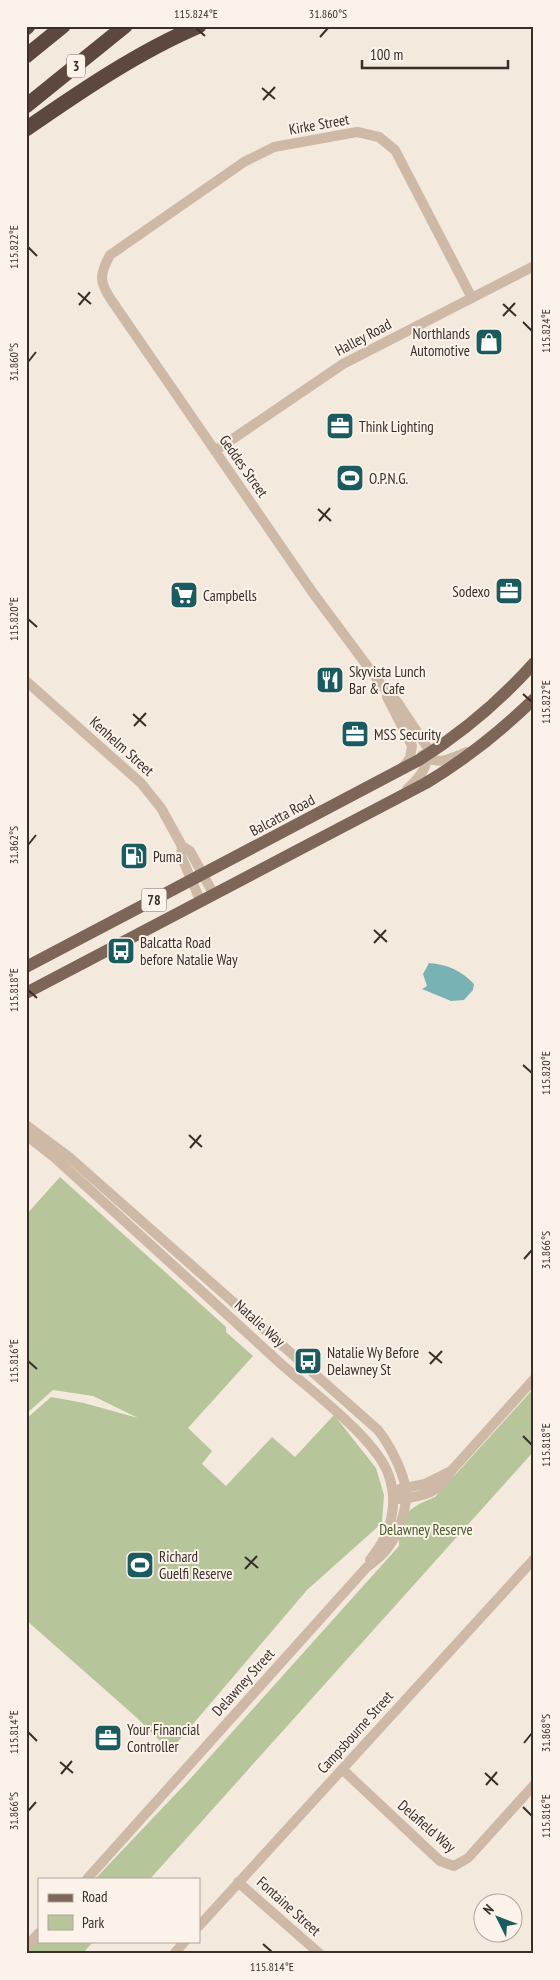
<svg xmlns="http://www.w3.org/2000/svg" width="560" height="1980" viewBox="0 0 560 1980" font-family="'PT Sans Narrow',sans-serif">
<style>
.green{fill:#b7c59b}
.water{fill:#79b2b4}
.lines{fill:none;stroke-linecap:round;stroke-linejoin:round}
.minor{stroke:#ceb9a7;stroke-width:10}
.major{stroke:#7d6558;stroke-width:12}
.highway{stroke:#5c483f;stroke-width:15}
.ticks{fill:none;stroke:#3a2e28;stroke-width:2}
.labels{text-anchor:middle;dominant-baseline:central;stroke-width:4;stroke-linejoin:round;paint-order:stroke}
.shield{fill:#fbf3ea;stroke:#746962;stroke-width:1}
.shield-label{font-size:14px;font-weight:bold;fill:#3a2e28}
.street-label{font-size:15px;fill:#3a2e28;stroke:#fbf3ea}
.poi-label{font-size:15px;fill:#3a2e28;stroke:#fbf3ea;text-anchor:start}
.park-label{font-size:15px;fill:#495b2a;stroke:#fbf3ea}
.neatline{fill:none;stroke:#3a2e28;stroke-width:2}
.ticks-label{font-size:12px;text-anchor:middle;fill:#3a2e28}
</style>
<rect width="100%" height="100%" fill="#f4e9dd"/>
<!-- green -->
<path class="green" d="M60,1177L226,1327V1332L253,1356L188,1428L212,1451L202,1464L226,1486L272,1437L295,1457L334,1415L376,1468L384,1495L382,1523L307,1590L170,1751L136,1717L26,1620V1419L51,1397L84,1403L138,1418L93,1396L53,1390L26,1414V1215Z
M534,1388V1451L150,1879H95L190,1779L399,1546C398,1515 408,1508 435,1497Z
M39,1938V1941H94L82,1954H26V1951Z"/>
<!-- water -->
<path class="water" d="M429,963C447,964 462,971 474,984L473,990L464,1000L451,1001L422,989L427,986L423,974Z"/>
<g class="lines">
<!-- minor -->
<path class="minor" d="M215,451L343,364L534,266
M26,681L141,783L161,808L182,846L181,856L201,902
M387,697L412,746L410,758L403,767
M422,755C439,766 449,759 467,752
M407,789C421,777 429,766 427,747L398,703L383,687L313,593L112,301C99,282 99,275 110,255L244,162L274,147L357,132L379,137L395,150L472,298
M182,846L190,851L214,895
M26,1125L69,1157L378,1430C390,1445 408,1479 406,1498C405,1515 397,1536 387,1549C381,1557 373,1562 366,1568L87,1879
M26,1135L54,1157C129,1225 205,1294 280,1363C310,1390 377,1439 389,1476C396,1496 394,1519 384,1538C381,1546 375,1553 370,1560
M400,1489L425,1484L451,1471
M400,1499C425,1496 439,1493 452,1470L534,1379
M342,1769L440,1861L454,1866L468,1858L534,1785
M238,1882L320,1954
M199,1926L534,1559
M26,1947L39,1933
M174,1954L185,1941"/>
<!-- major -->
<path class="major" d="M26,967L419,760C462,733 500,701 534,663
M26,993L426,783C466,759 501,731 534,699"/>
<!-- highway -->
<path class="highway" d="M26,28L28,26
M26,56L63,26
M26,106L125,26
M26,129C81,91 138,52 199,26"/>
</g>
<!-- ticks -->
<path class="ticks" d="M196,28L205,36M320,37L328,28M262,88L275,99M263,100L275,87M28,247L37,256M78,293L91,304M503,304L516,316M79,305L90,292M503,316L515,303M523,322L532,331M28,362L36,352M318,509L331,521M319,521L330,508M28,619L37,627M523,694L532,702M133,714L146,726M134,726L146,713M28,845L36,835M374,930L387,942M374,943L386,930M28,990L37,998M523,1065L532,1073M189,1135L202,1147M190,1148L201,1135M524,1259L532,1250M429,1352L442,1363M28,1361L37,1369M430,1364L442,1351M523,1436L532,1445M245,1557L258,1568M245,1569L257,1556M28,1732L37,1741M524,1743L532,1733M60,1762L73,1773M485,1773L498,1785M61,1774L72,1761M486,1785L497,1772M523,1807L532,1816M28,1811L36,1802M263,1944L272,1952"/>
<!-- icons -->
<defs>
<symbol id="shop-square" viewBox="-11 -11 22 22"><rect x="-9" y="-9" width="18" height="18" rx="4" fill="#1a5b60" stroke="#fbf3ea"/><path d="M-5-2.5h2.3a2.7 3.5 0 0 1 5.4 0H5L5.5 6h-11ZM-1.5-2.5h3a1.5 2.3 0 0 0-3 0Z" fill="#fff"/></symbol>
<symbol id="office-square" viewBox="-11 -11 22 22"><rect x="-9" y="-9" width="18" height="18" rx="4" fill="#1a5b60" stroke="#fbf3ea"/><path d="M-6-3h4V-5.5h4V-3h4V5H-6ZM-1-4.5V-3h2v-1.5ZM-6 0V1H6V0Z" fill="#fff"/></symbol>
<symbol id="stadium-square" viewBox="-11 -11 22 22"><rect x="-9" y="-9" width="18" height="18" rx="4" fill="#1a5b60" stroke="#fbf3ea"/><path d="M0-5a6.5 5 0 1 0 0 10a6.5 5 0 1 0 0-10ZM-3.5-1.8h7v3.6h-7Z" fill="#fff"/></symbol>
<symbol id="supermarket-square" viewBox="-11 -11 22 22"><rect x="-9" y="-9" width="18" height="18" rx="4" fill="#1a5b60" stroke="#fbf3ea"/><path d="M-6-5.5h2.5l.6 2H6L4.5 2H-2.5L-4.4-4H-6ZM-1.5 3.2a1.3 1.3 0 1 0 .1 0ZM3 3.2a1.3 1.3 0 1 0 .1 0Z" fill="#fff"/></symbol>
<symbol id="restaurant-square" viewBox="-11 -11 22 22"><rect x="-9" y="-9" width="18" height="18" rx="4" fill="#1a5b60" stroke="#fbf3ea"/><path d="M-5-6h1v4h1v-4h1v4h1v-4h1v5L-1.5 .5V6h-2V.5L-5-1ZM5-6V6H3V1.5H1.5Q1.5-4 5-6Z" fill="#fff"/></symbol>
<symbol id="fuel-square" viewBox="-11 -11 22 22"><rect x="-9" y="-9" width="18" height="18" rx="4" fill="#1a5b60" stroke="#fbf3ea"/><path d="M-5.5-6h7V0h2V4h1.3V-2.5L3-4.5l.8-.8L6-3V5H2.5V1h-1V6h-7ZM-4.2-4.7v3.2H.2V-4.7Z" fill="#fff"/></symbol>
<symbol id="bus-square" viewBox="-11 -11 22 22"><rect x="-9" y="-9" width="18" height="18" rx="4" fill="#1a5b60" stroke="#fbf3ea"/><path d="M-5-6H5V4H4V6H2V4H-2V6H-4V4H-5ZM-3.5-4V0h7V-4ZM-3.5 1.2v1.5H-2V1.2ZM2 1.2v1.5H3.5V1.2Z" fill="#fff"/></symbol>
</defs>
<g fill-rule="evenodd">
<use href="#shop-square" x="473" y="326" width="32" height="32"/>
<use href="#office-square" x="324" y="410" width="32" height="32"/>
<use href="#stadium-square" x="334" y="462" width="32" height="32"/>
<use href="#office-square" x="493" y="575" width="32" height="32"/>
<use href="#supermarket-square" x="168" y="579" width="32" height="32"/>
<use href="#restaurant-square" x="314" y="664" width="32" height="32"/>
<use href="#office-square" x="339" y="718" width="32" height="32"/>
<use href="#fuel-square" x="118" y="840" width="32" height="32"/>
<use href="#bus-square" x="105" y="935" width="32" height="32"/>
<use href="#bus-square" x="292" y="1345" width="32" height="32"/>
<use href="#stadium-square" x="124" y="1549" width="32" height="32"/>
<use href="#office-square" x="92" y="1722" width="32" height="32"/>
</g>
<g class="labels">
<!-- shield labels -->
<g class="shield">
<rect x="67" y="54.5" width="18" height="23" rx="4"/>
<rect x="141.5" y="888.5" width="25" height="23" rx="4"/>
</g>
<g class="shield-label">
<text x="76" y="66">3</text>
<text x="154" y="900">78</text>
</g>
<!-- street labels -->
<g class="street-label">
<text transform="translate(319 124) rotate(-10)">Kirke Street</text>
<text transform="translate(363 337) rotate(-28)">Halley Road</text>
<text transform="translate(244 466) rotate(55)">Geddes Street</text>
<text transform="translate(122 746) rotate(42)">Kenhelm Street</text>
<text transform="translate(282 815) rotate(-28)">Balcatta Road</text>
<text transform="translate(260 1323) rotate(42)">Natalie Way</text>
<text transform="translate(243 1682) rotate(-48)">Delawney Street</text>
<text transform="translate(355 1732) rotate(-48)">Campsbourne Street</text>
<text transform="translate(427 1826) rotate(41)">Delafield Way</text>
<text transform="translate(289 1906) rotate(42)">Fontaine Street</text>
</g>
<!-- poi labels -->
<g class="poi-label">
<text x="470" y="333" text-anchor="end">Northlands<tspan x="470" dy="17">Automotive</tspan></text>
<text x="359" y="426">Think Lighting</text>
<text x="369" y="478">O.P.N.G.</text>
<text x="490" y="591" text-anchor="end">Sodexo</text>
<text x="203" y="595">Campbells</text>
<text x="349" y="671">Skyvista Lunch<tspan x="349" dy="17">Bar &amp; Cafe</tspan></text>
<text x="374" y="734">MSS Security</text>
<text x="153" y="856">Puma</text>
<text x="140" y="942">Balcatta Road<tspan x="140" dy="17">before Natalie Way</tspan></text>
<text x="327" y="1352">Natalie Wy Before<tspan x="327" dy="17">Delawney St</tspan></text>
<text x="159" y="1556">Richard<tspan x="159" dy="17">Guelfi Reserve</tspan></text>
<text x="127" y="1729">Your Financial<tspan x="127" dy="17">Controller</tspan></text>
</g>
<!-- park labels -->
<g class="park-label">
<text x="426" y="1529">Delawney Reserve</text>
</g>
</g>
<!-- border -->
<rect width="560" height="1980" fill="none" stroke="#fbf3ea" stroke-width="55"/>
<!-- legend -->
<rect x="38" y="1878" width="162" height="65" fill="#fbf3ea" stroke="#aea49c"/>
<rect x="48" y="1894" width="25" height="8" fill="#7d6558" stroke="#aea49c"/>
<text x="82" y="1902" font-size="15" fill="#3a2e28">Road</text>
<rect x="48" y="1915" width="25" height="15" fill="#b7c59b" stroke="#aea49c"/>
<text x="82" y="1928" font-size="15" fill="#3a2e28">Park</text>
<!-- north arrow -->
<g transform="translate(498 1918) rotate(312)"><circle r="24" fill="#fbf3ea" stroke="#aea49c"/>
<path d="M0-4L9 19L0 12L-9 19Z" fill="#1a5b60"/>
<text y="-8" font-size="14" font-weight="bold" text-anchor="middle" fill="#3a2e28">N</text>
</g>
<!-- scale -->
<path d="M362 60v8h146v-8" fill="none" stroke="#3a2e28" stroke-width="2.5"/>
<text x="370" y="60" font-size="15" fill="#3a2e28" stroke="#fbf3ea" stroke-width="4" paint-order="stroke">100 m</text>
<rect x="28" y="28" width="504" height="1924" class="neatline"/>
<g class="ticks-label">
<text x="196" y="18">115.824°E</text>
<text x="328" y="18">31.860°S</text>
<text transform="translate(14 247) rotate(-90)" y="4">115.822°E</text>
<text transform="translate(546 331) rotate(-90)" y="4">115.824°E</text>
<text transform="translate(14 362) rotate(-90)" y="4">31.860°S</text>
<text transform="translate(14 619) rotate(-90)" y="4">115.820°E</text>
<text transform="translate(546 702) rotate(-90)" y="4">115.822°E</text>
<text transform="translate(14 845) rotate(-90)" y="4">31.862°S</text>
<text transform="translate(14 990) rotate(-90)" y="4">115.818°E</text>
<text transform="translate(546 1073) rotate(-90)" y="4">115.820°E</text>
<text transform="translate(546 1250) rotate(-90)" y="4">31.866°S</text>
<text transform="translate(14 1361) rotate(-90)" y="4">115.816°E</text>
<text transform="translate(546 1445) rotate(-90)" y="4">115.818°E</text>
<text transform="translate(14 1732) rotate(-90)" y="4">115.814°E</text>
<text transform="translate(546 1733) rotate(-90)" y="4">31.868°S</text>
<text transform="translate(14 1811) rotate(-90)" y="4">31.866°S</text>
<text transform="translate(546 1816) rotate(-90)" y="4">115.816°E</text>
<text x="272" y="1971">115.814°E</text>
</g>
</svg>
